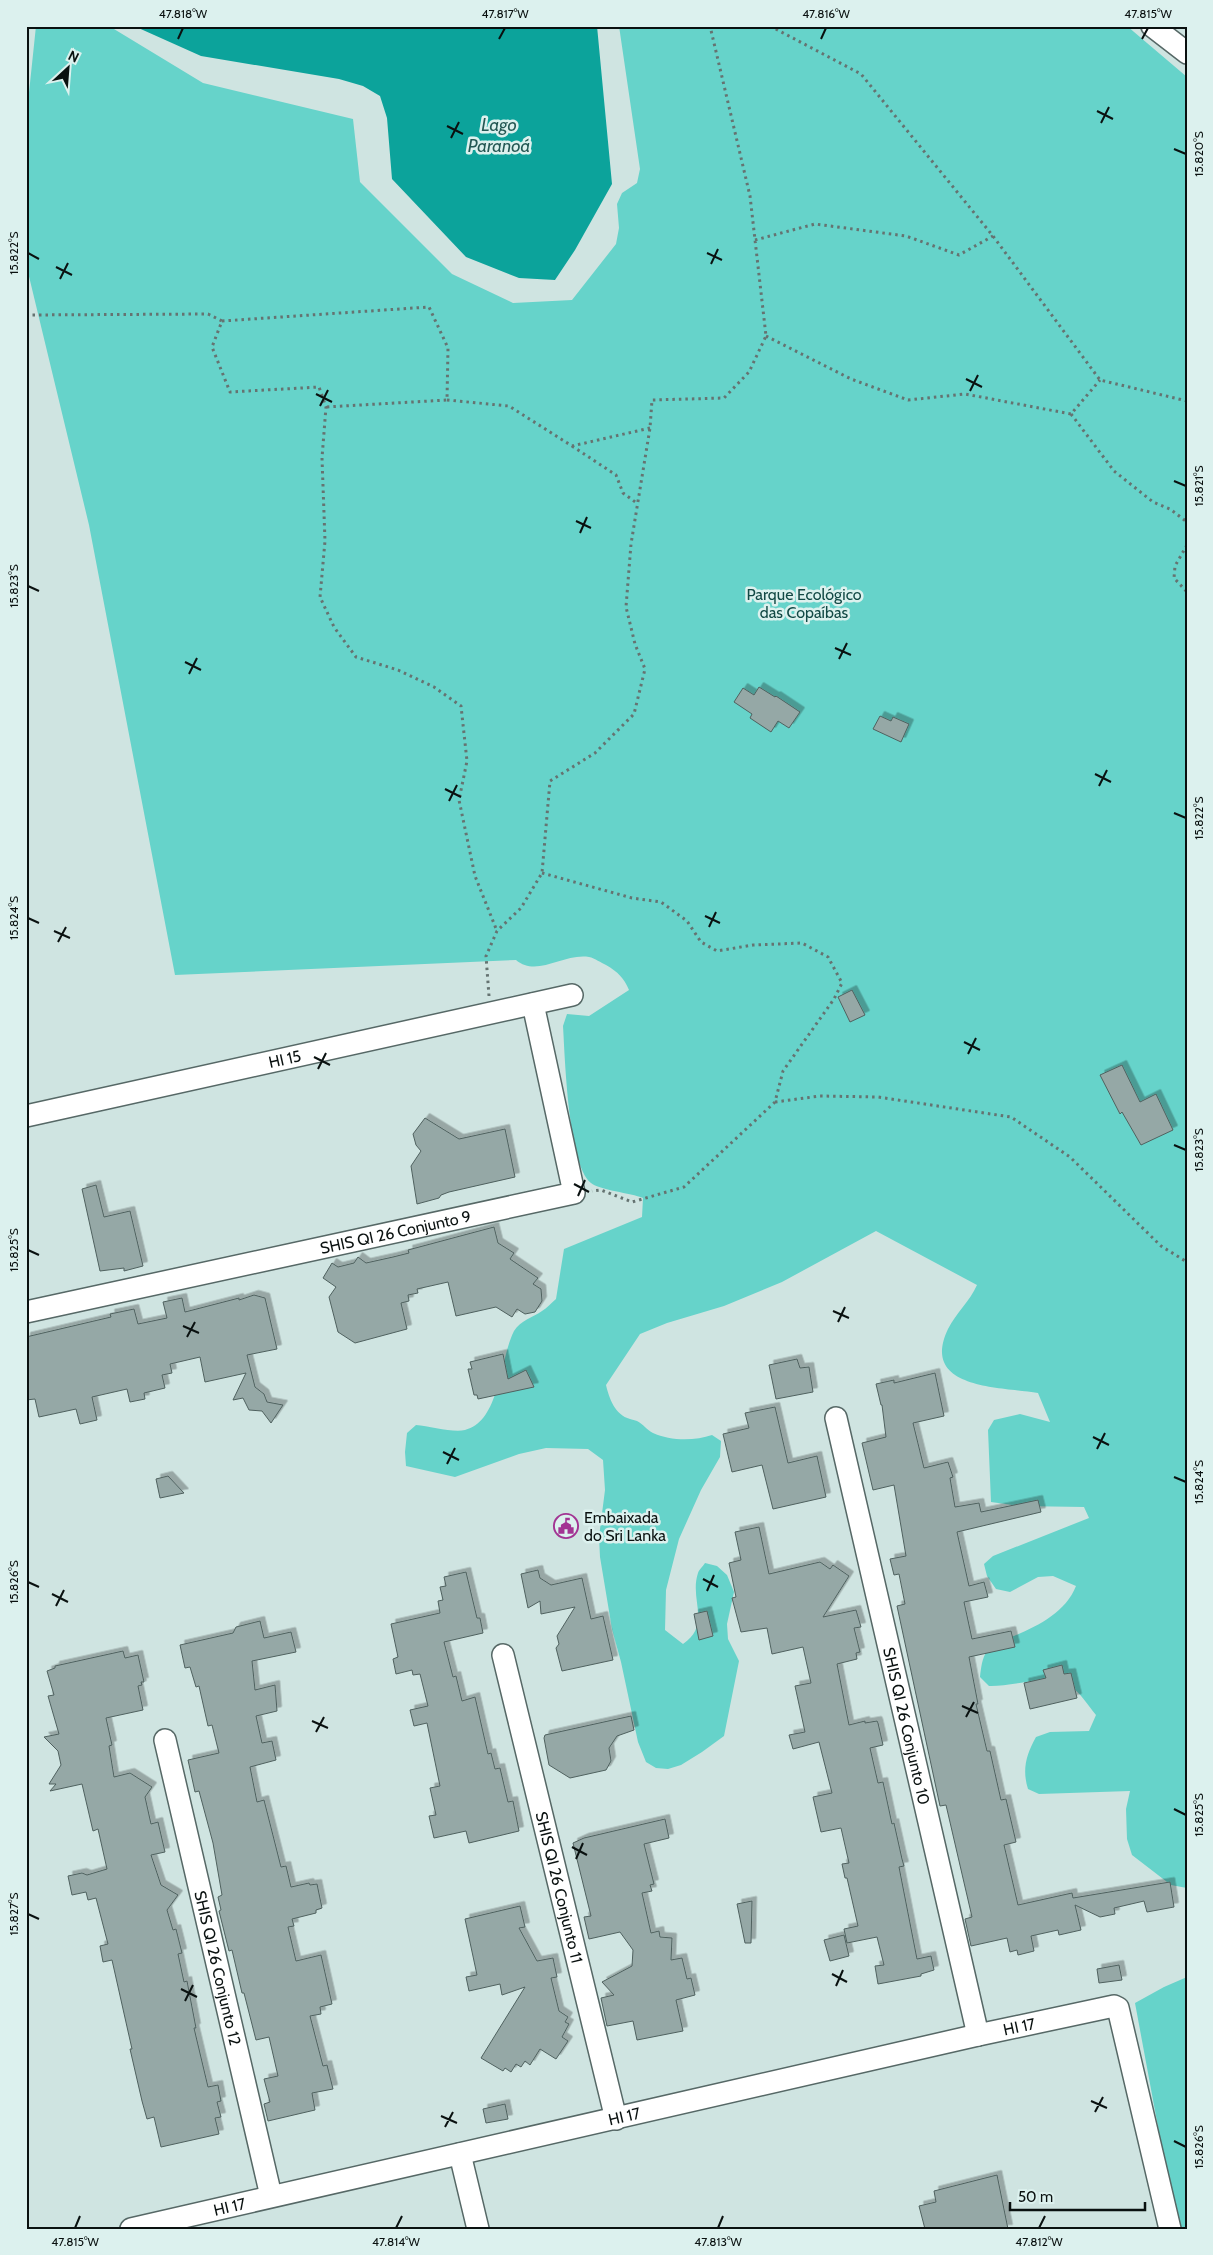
<svg xmlns="http://www.w3.org/2000/svg" width="1213" height="2255" viewBox="0 0 1213 2255" font-family="Cabin,sans-serif">
<style>
.green{fill:#66d3ca}
.water{fill:#0ca39b}
.building{fill:#95a8a6;stroke:#4f615f;filter:url(#shadow)}
.lines{fill:none;stroke-linecap:round;stroke-linejoin:round}
.minor-casing{stroke:#566866;stroke-width:24}
.path{stroke:#657371;stroke-width:3;stroke-dasharray:2.5 4;stroke-linecap:butt}
.minor{stroke:#fff;stroke-width:21}
.ticks{fill:none;stroke:#0a1110;stroke-width:2}
.labels{text-anchor:middle;dominant-baseline:central;stroke-width:5;stroke-linejoin:round;paint-order:stroke}
.park-label{font-size:16px;fill:#124945;stroke:#dcf1ee}
.street-label{font-size:16px;fill:#0a1110;stroke:#dcf1ee}
.poi-label{font-size:16px;fill:#0a1110;stroke:#dcf1ee;text-anchor:start}
.water-label{font-size:18px;font-style:italic;fill:#245854;stroke:#dcf1ee}
.neatline{fill:none;stroke:#0a1110;stroke-width:2}
.ticks-label{font-size:12px;text-anchor:middle;fill:#0a1110}
</style>
<defs>
<filter id="shadow"><feDropShadow dx="4.5" dy="-4.5" stdDeviation="0" flood-color="#0004"/></filter>
</defs>
<rect width="100%" height="100%" fill="#cfe4e1"/>
<!-- green -->
<path class="green" d="M36,26H109L203,83L353,119L360,182L452,274L513,303L572,300L616,244L619,228L617,204L622,193L637,183L640,169L619,26H1127L1187,77V1888L1171,1885L1132,1855L1127,1839L1126,1809L1130,1791L1039,1794L1028,1789C1022,1770 1026,1755 1036,1737L1050,1732L1089,1731L1096,1715C1088,1705 1080,1693 1070,1685C1054,1673 1010,1687 989,1686L980,1677C981,1668 982,1658 987,1651C993,1642 1004,1639 1014,1636C1038,1626 1066,1612 1076,1586L1053,1576L1038,1577L1010,1592L996,1589L987,1576L984,1564L993,1556L1089,1518L1084,1507L1020,1506L991,1502L988,1430L994,1420L1020,1414L1050,1422L1038,1393C1002,1387 919,1390 948,1329C956,1313 970,1301 977,1285L876,1231L782,1282L724,1306L667,1323L640,1334L606,1385C609,1398 615,1415 630,1419C632,1420 635,1420 637,1421C643,1424 647,1430 653,1433C670,1441 695,1441 712,1435L721,1441L720,1457L701,1490L679,1539L666,1590L665,1630L683,1644C712,1624 689,1600 698,1573C699,1570 703,1566 705,1563L717,1566L727,1575L734,1592L727,1624L728,1639L739,1661L724,1736L702,1752L681,1765L668,1769L656,1768L646,1762L638,1742L621,1662L612,1629L600,1557L599,1537L605,1490L603,1460L588,1449L546,1448L519,1454L455,1477L406,1466L405,1452L407,1433L416,1425C430,1426 453,1433 465,1430C500,1422 500,1358 514,1331C521,1320 532,1318 542,1311C547,1308 551,1303 556,1299L564,1249L642,1217L643,1198C631,1193 599,1190 591,1183C568,1165 565,1057 563,1026L567,1014L589,1016L629,990C624,978 618,972 606,965C601,963 595,958 589,957C563,953 537,978 516,960L175,975L89,525L26,264V121Z
M1187,1977V2229H1177L1135,2003L1164,1987Z"/>
<!-- water -->
<path class="water" d="M134,26H597L612,184L575,250L555,280L519,278L466,257L392,179L387,118L380,96L363,86L339,79L201,56Z"/>
<!-- building -->
<path class="building" d="M759,687L775,697L776,696L800,712L789,728L778,721L771,732L750,718L752,714L734,702L743,688L754,695Z
M880,716L891,721L893,717L909,724L901,742L873,729Z
M852,990L865,1015L850,1022L838,997Z
M1122,1065L1140,1102L1156,1094L1173,1130L1141,1145L1122,1112L1120,1114L1100,1075Z
M425,1118L459,1139L505,1129L515,1177L449,1192L441,1195L439,1198L417,1204L411,1166L421,1151L416,1145L413,1134Z
M96,1185L104,1217L130,1211L143,1266L124,1271V1268L100,1271L82,1189Z
M494,1227L498,1243L514,1253L510,1259L538,1278L533,1284L541,1289L542,1301L535,1312L525,1314L517,1309L512,1317L496,1307L456,1316L448,1282L417,1289L418,1293L408,1295L409,1301L401,1303L407,1329L355,1343L338,1332L329,1297L336,1287L323,1278L332,1263L338,1267L354,1263L358,1257L366,1263L393,1257L409,1253L408,1250Z
M254,1295L265,1298L277,1349L247,1355L255,1387L264,1394L267,1402L283,1405L271,1423L262,1411L249,1410L243,1398L233,1400L246,1373L205,1382L200,1357L170,1364L172,1373L162,1375L165,1388L144,1393L145,1399L130,1402L127,1389L92,1397L97,1420L80,1424L76,1409L39,1417L35,1399L26,1400V1337L111,1317L110,1314L134,1309L138,1324L167,1318L163,1302L182,1298L185,1312L239,1298V1300Z
M503,1354L508,1379L526,1370L534,1387L478,1399L477,1395H474L468,1369H472L470,1362Z
M797,1359L800,1368L809,1367L813,1392L776,1399L769,1365Z
M935,1373L944,1416L913,1423L924,1468L948,1462L953,1477L950,1478L955,1507L979,1503L981,1512L1038,1500L1041,1512L957,1532L969,1586L984,1582L988,1597L964,1602L972,1639L1011,1631L1015,1647L969,1657L978,1704H976L987,1751H990L1001,1800L1006,1799L1016,1842L1004,1845L1018,1905L1072,1893L1073,1898L1170,1882L1174,1907L1147,1912L1144,1901L1114,1908L1115,1914L1100,1917L1075,1905L1081,1930L1059,1935L1058,1930L1031,1936L1034,1951L1018,1955L1017,1950L1010,1952L1007,1938L971,1946L965,1919L972,1917L946,1805L940,1806L897,1606L905,1604L899,1574L894,1575L890,1559L906,1556L894,1485L873,1490L862,1443L886,1437L882,1405H881L876,1384L894,1380V1383Z
M775,1407L788,1463L817,1456L826,1497L773,1509L762,1465L732,1472L723,1434L749,1428L745,1413Z
M168,1476L184,1493L160,1498L156,1479Z
M759,1527L769,1574L820,1562L830,1569L833,1565L849,1576L823,1617L856,1610L861,1627L854,1628L860,1652L856,1653L857,1659L837,1664L849,1725L865,1721V1723L877,1721L878,1723L883,1745L870,1748L878,1783L883,1782L892,1824L894,1823L902,1859L904,1866L899,1867L917,1959L931,1956L934,1970L921,1974V1976L878,1984L875,1966L884,1965L877,1937L847,1943L844,1929L858,1926L847,1878H845L842,1864L849,1863L841,1828L821,1832L813,1797L832,1793L819,1742L793,1749L789,1735L805,1732L795,1686L811,1683L803,1647L772,1654L767,1628L741,1632L732,1598L736,1597L729,1563L741,1560L735,1532Z
M538,1570L540,1578L551,1585L582,1578L591,1619L603,1616L613,1660L562,1671L556,1648L559,1644L557,1636L575,1607L541,1614L540,1601L528,1608L521,1574Z
M466,1572L477,1618H480L483,1633L444,1642L453,1677L456,1676L462,1701L475,1697L488,1754L491,1753L495,1769L500,1768L508,1802L513,1801L519,1831L469,1843L466,1831L434,1838L429,1816L436,1815L430,1788L440,1786L427,1723L414,1726L410,1710L428,1706L420,1674L413,1675L412,1670L396,1674L393,1659L398,1657L391,1624L440,1613L438,1601L443,1600L440,1587L446,1586L444,1577Z
M707,1611L713,1636L699,1640L694,1614Z
M260,1621L264,1638L291,1632L296,1652L252,1661L255,1690L275,1685L277,1711L256,1716L262,1743L272,1741L276,1760L250,1767L257,1802L264,1800L281,1867L286,1866L291,1887L309,1883L310,1885L317,1884L322,1908L316,1910V1913L292,1919L294,1926L288,1927L296,1961L321,1955L332,2004L320,2007L321,2014L310,2016L323,2066L327,2065L333,2089L312,2093L315,2110L268,2121L264,2104L270,2102L264,2079L278,2076L269,2037L256,2040L244,1993H242L232,1950L229,1951L219,1911L221,1910L218,1897L222,1895L213,1843L199,1791L195,1792L188,1760L219,1753L212,1725L208,1726L199,1686L196,1687L190,1667L185,1668L180,1645L233,1633L236,1627Z
M123,1651L125,1658L138,1655L144,1682H141L142,1685L138,1686L143,1710L106,1718L112,1745L109,1746L114,1777L130,1773L152,1787L145,1797L151,1824L158,1822L165,1852L151,1855L161,1885L178,1895L167,1910L173,1930L176,1929L182,1953L178,1954L184,1982L187,1981L196,2028H194L208,2087L218,2085L221,2101L217,2102L221,2117L215,2118L219,2134L161,2147L154,2117L147,2119L142,2101L130,2049H132L112,1960L103,1962L100,1946L108,1944L96,1898L88,1900L86,1892L72,1895L68,1876L82,1873L87,1875L107,1869L98,1829L93,1831L82,1784L50,1791L56,1784H49L61,1765L58,1751L44,1737L59,1734L48,1696L54,1695L47,1671L55,1668V1666Z
M1062,1665L1064,1674L1071,1673L1077,1698L1030,1709L1024,1683L1046,1678L1043,1670Z
M631,1716L634,1730L617,1736L609,1748L611,1761L606,1770L570,1778L549,1765L544,1738L545,1735Z
M665,1819L669,1838L644,1844L654,1884L650,1885L652,1891L642,1893L651,1933L659,1931L660,1937L672,1938L671,1960L682,1958L687,1979L691,1978L695,1995L676,2000L683,2031L637,2040L633,2021L607,2026L601,1998L614,1995L602,1982L632,1966L633,1950L620,1932L589,1939L584,1917L591,1916L573,1843L584,1838Z
M752,1901L751,1943H745L737,1904Z
M520,1906L525,1927L519,1928L537,1961L553,1958L557,1977L551,1978L559,2011L568,2017L565,2022L569,2024L562,2037L568,2041L556,2059L540,2049L530,2065L525,2061L521,2067L516,2064L511,2072L505,2068L503,2071L481,2058L525,1987L502,1995L500,1984L469,1991L466,1977L477,1975L465,1919Z
M844,1935L849,1956L830,1961L824,1940Z
M1119,1965L1122,1980L1099,1983L1097,1969Z
M505,2104L508,2119L486,2123L483,2109Z
M997,2175L1008,2229H925L919,2206L936,2202L934,2191Z"/>
<g class="lines">
<defs>
<g id="minor">
<path d="M1152,26L1187,53"/>
<path id="s1" d="M26,1116L572,995"/>
<path id="s2" d="M26,1312L574,1193L533,1004"/>
<path id="s3" d="M836,1418L978,2035"/>
<path id="s4" d="M503,1655L616,2119"/>
<path id="s5" d="M165,1740L271,2196"/>
<path d="M460,2154L478,2229"/>
<path id="s6" d="M131,2229L978,2035L1114,2006L1118,2008L1170,2229"/>
</g>
</defs>
<!-- minor casing -->
<use href="#minor" class="minor-casing"/>
<!-- path -->
<path class="path" d="M770,26L861,74L993,236L1100,380L1187,401
M755,240L815,224L906,236L959,255L993,236
M26,315L208,314L222,321L212,347L230,392L319,387L326,407L322,458L325,541L320,597L334,627L356,657L398,670L434,687L461,706L467,761L459,800L475,876L497,931
M222,321L429,307L448,348L447,400L326,407
M766,336L851,379L908,400L965,394L1071,414L1100,380
M447,400L509,406L572,446L650,428
M1071,414L1114,471L1153,502L1170,509L1187,522
M572,446L616,475L623,493L638,504
M1187,545L1175,566L1174,578L1187,592
M542,873L632,898L661,902L687,921L701,942L717,951L753,945L802,943L828,957L842,983L834,999L783,1071L775,1102L684,1187L632,1202L601,1190L592,1191
M489,996L486,956L497,931L521,908L542,873L550,781L595,753L634,714L645,669L635,644L626,607L631,544L650,428L652,400L724,398L749,372L766,336L750,196L710,26
M775,1102L820,1096L878,1097L1011,1117L1070,1157L1161,1246L1187,1262"/>
<!-- minor -->
<use href="#minor" class="minor"/>
</g>
<!-- ticks -->
<path class="ticks" d="M178,39L183,28M499,39L505,28M821,39L826,28M1142,39L1148,28M1097,111L1113,119M1101,123L1109,107M447,126L463,134M451,138L459,122M1174,149L1186,154M28,253L39,259M707,253L722,260M711,264L718,249M56,267L72,275M60,279L68,263M966,379L982,387M970,391L978,375M316,394L332,402M320,406L328,390M1174,481L1186,486M576,521L591,528M580,533L587,517M28,586L39,591M835,648L851,655M839,659L847,643M185,662L201,670M189,674L197,658M1095,774L1111,782M1099,786L1107,770M445,789L461,797M449,801L457,785M1174,813L1186,818M705,916L720,923M28,918L39,923M709,927L716,912M54,931L70,938M58,942L66,927M964,1042L980,1050M968,1054L976,1038M314,1057L330,1065M318,1069L326,1053M1174,1145L1186,1150M574,1184L589,1192M578,1196L585,1180M28,1250L39,1255M833,1311L849,1318M838,1322L845,1307M183,1326L199,1333M187,1337L195,1322M1093,1437L1109,1445M1097,1449L1105,1433M443,1452L459,1460M447,1464L455,1448M1174,1477L1186,1482M703,1579L718,1587M28,1582L39,1587M707,1591L714,1575M52,1594L68,1602M56,1606L64,1590M962,1706L978,1713M966,1717L974,1702M312,1721L328,1728M316,1732L324,1717M1174,1809L1186,1815M572,1847L587,1855M576,1859L583,1843M28,1914L39,1919M832,1974L847,1982M836,1986L843,1970M181,1989L197,1997M185,2001L193,1985M1091,2101L1107,2108M1095,2112L1103,2097M441,2116L457,2123M445,2127L453,2112M1174,2141L1186,2147M75,2228L80,2216M396,2228L402,2216M718,2228L723,2216M1039,2228L1045,2216"/>
<!-- icons -->
<defs>
<symbol id="civic-ring" viewBox="-11 -11 22 22"><circle r="9.5" fill="#dcf1ee" stroke="#a23493" stroke-width="1.5"/><path d="M-.6-6.5H3V-4.5H.6V-3L4-1V1h2V6H-6V1h2V-1L-.6-3ZM-1.2 2.5V6h2.4V2.5Z" fill="#a23493"/></symbol>
</defs>
<g fill-rule="evenodd">
<use href="#civic-ring" x="552" y="1512" width="28" height="28"/>
</g>
<g class="labels">
<!-- park labels -->
<g class="park-label">
<text x="804" y="594">Parque Ecológico<tspan x="804" dy="18">das Copaíbas</tspan></text>
</g>
<!-- street labels -->
<g class="street-label">
<text stroke="none"><textPath href="#s1" startOffset="265">HI 15</textPath></text>
<text stroke="none"><textPath href="#s2" startOffset="378">SHIS QI 26 Conjunto 9</textPath></text>
<text stroke="none"><textPath href="#s3" startOffset="316">SHIS QI 26 Conjunto 10</textPath></text>
<text stroke="none"><textPath href="#s4" startOffset="239">SHIS QI 26 Conjunto 11</textPath></text>
<text stroke="none"><textPath href="#s5" startOffset="234">SHIS QI 26 Conjunto 12</textPath></text>
<text stroke="none"><textPath href="#s6" startOffset="911">HI 17</textPath></text>
<text stroke="none"><textPath href="#s6" startOffset="506">HI 17</textPath></text>
<text stroke="none"><textPath href="#s6" startOffset="101">HI 17</textPath></text>
</g>
<!-- poi labels -->
<g class="poi-label">
<text x="584" y="1517">Embaixada<tspan x="584" dy="18">do Sri Lanka</tspan></text>
</g>
<!-- water labels -->
<g class="water-label">
<text x="499" y="125">Lago<tspan x="499" dy="21">Paranoá</tspan></text>
</g>
</g>
<!-- border -->
<rect width="1213" height="2255" fill="none" stroke="#dcf1ee" stroke-width="55"/>
<!-- north arrow -->
<g transform="translate(68 68) rotate(26)" stroke="#dcf1ee" stroke-width="4" paint-order="stroke">
<path d="M0-4L9 19L0 12L-9 19Z" fill="#0a1110"/>
<text y="-8" font-size="14" font-weight="bold" text-anchor="middle" fill="#0a1110">N</text>
</g>
<!-- scale -->
<path d="M1010 2202v8h135v-8" fill="none" stroke="#0a1110" stroke-width="2.5"/>
<text x="1018" y="2202" font-size="15" fill="#0a1110" stroke="#dcf1ee" stroke-width="4" paint-order="stroke">50 m</text>
<rect x="28" y="28" width="1158" height="2200" class="neatline"/>
<g class="ticks-label">
<text x="183" y="18">47.818°W</text>
<text x="505" y="18">47.817°W</text>
<text x="826" y="18">47.816°W</text>
<text x="1148" y="18">47.815°W</text>
<text transform="translate(1199 154) rotate(-90)" y="4">15.820°S</text>
<text transform="translate(14 253) rotate(-90)" y="4">15.822°S</text>
<text transform="translate(1199 486) rotate(-90)" y="4">15.821°S</text>
<text transform="translate(14 586) rotate(-90)" y="4">15.823°S</text>
<text transform="translate(1199 818) rotate(-90)" y="4">15.822°S</text>
<text transform="translate(14 918) rotate(-90)" y="4">15.824°S</text>
<text transform="translate(1199 1150) rotate(-90)" y="4">15.823°S</text>
<text transform="translate(14 1250) rotate(-90)" y="4">15.825°S</text>
<text transform="translate(1199 1482) rotate(-90)" y="4">15.824°S</text>
<text transform="translate(14 1582) rotate(-90)" y="4">15.826°S</text>
<text transform="translate(1199 1815) rotate(-90)" y="4">15.825°S</text>
<text transform="translate(14 1914) rotate(-90)" y="4">15.827°S</text>
<text transform="translate(1199 2147) rotate(-90)" y="4">15.826°S</text>
<text x="75" y="2246">47.815°W</text>
<text x="396" y="2246">47.814°W</text>
<text x="718" y="2246">47.813°W</text>
<text x="1039" y="2246">47.812°W</text>
</g>
</svg>
